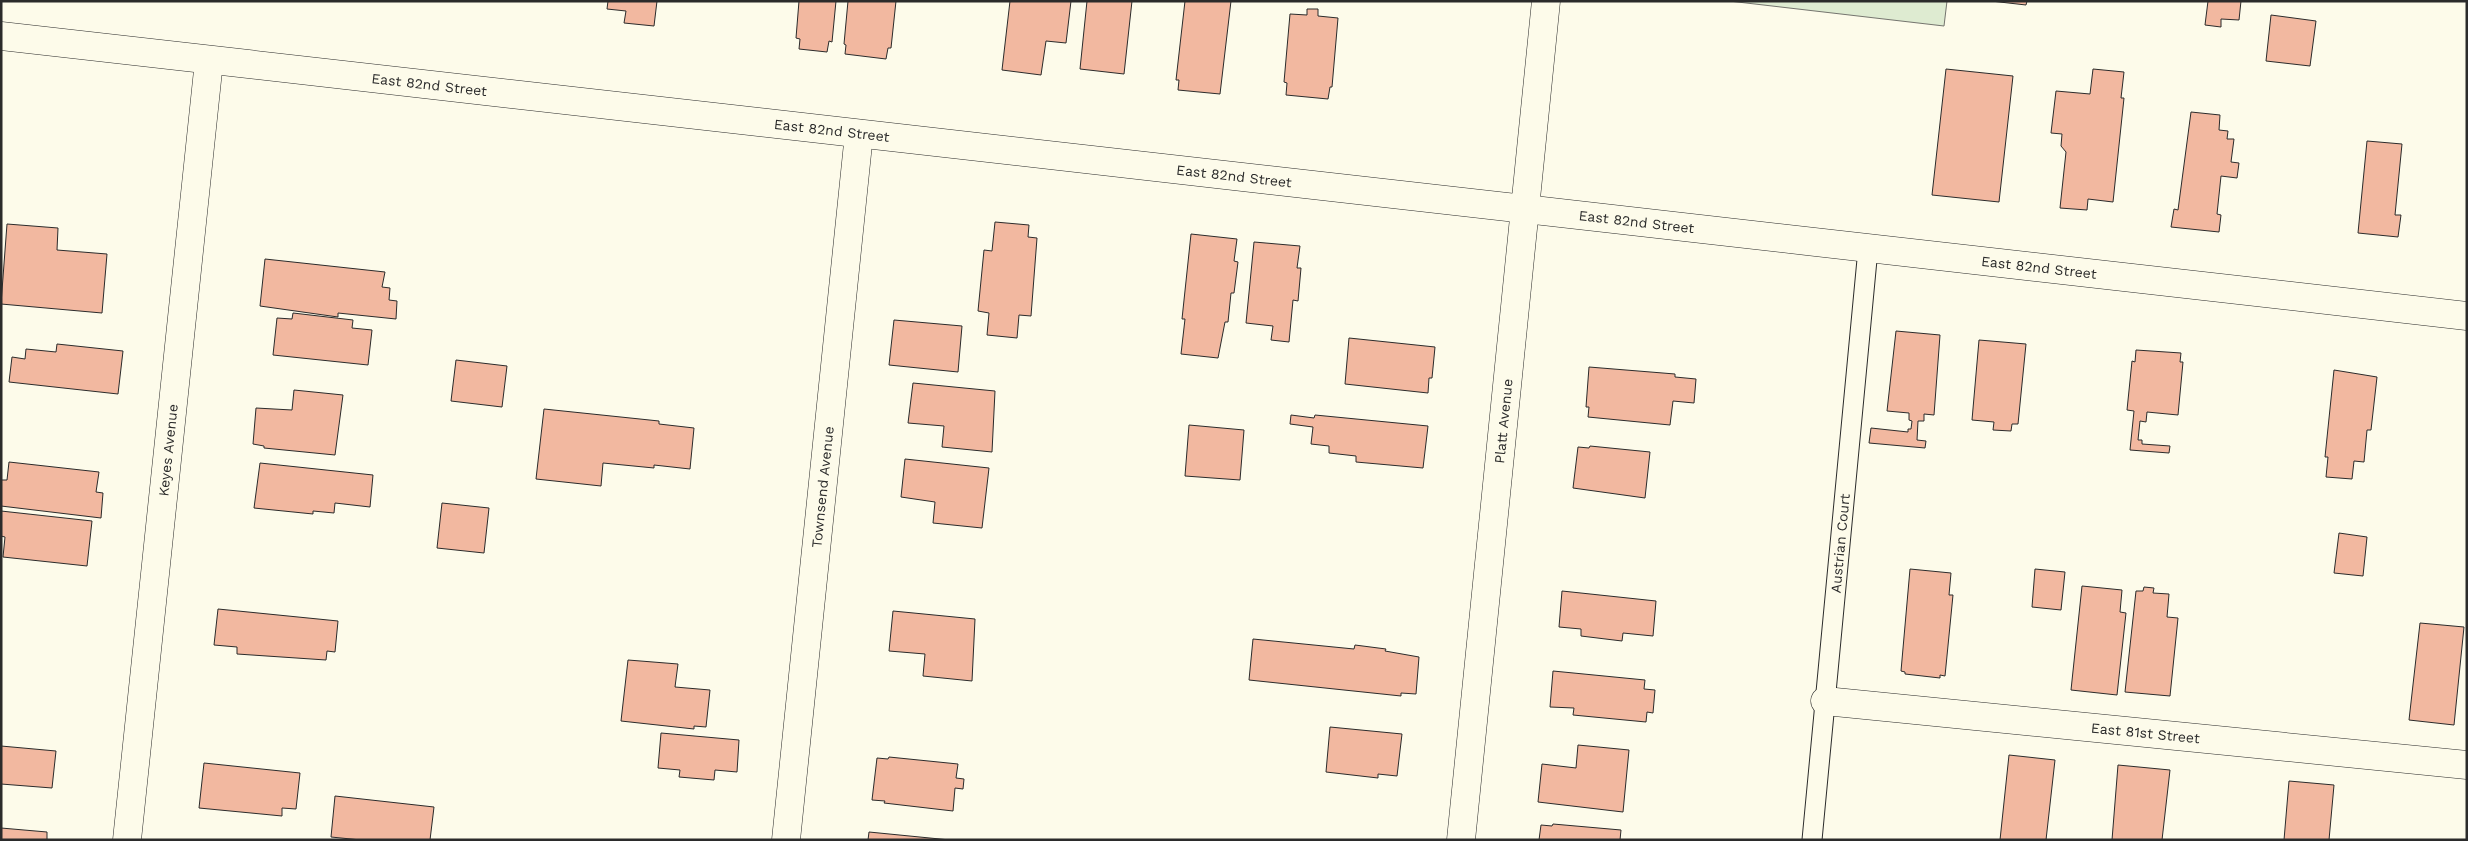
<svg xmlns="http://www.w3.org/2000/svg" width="2468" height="841" viewBox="0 0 2468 841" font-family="'Work Sans',sans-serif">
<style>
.green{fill:#deebd1;stroke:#74746e}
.building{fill:#f2b8a0;stroke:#2b2b2b}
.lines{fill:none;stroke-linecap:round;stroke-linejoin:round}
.service-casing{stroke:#2b2b2b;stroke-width:21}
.minor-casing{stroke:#2b2b2b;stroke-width:29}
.service{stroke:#fdfbea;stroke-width:19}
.minor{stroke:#fdfbea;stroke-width:28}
.labels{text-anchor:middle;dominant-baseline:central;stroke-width:4;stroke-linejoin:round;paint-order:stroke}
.street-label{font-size:14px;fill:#2b2b2b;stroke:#fdfbea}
</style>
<rect width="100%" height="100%" fill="#fdfbea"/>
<!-- green -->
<path class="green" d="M1729,1H1947L1944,26Z"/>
<!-- building -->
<path class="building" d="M608,1H657L654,26L624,23L626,11L607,9Z
M799,1H836L832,42L829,41L827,52L799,49L800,39L796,38Z
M848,1H896L891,48H888L886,59L845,54L846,45L844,44Z
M1010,1H1071L1066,43L1046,41L1041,75L1002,70Z
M1087,1H1132L1124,74L1080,69Z
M1185,1H1231L1220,94L1178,90L1179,80H1176Z
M1991,1H2027L2026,5Z
M2208,1H2241L2239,20L2221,19V27L2205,25Z
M1307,9H1318V16L1338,18L1332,87H1330L1328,99L1286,95L1287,83L1284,82L1290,14L1307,15Z
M2271,15L2316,21L2310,66L2266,61Z
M1946,69L2013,76L1999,202L1932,195Z
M2093,69L2124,72L2121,98H2124L2113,202L2088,199L2087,210L2060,208L2066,152L2061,146L2062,134L2051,133L2056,91L2090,94Z
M2191,112L2220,115L2219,130L2228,131L2227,139H2234L2231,162L2239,163L2237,178L2221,176L2217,214L2221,215L2219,232L2171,227L2174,209L2178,210Z
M2367,141L2402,144L2395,215H2401L2398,237L2358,233Z
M995,222L1029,225L1028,237L1037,238L1031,316L1019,315L1017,338L987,335L989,313L978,311L984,250L992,251Z
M7,224L58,228L57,250L107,254L102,313L1,304Z
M1191,234L1237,239L1234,261L1238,262L1234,293H1231L1228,322H1225L1218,358L1181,354L1185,319H1182Z
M1254,242L1300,246L1297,268H1301L1298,301L1293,300L1289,342L1271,340L1273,326L1246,323Z
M265,259L385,272L382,287L390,288L389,300L397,301L396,319L338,313V317L260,306Z
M293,313L353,320L352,328L372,330L368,365L273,355L277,318L292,319Z
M894,320L962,326L958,372L889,365Z
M1896,331L1940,335L1934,415L1924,414V421H1918L1917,440L1926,441L1925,448L1869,443L1871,428L1908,432V429H1911L1912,421L1909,420V413L1887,411Z
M1349,338L1435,347L1432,378H1429L1428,393L1345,384Z
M1979,340L2026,344L2018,424H2012L2011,431L1993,430L1994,422L1972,420Z
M57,344L123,351L118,394L9,382L12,357L25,359L26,349L56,352Z
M2136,350L2181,353L2180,362H2183L2178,415L2147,412L2146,422L2140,421L2138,440H2142V444L2170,446L2169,453L2130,450L2134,411L2127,410L2132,361L2135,362Z
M456,360L507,366L502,407L451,401Z
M1589,367L1675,374V377L1696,379L1694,403L1673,401L1670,425L1588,417L1589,407H1586Z
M2334,370L2377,377L2371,430H2367L2364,462L2354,461L2352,479L2326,477L2328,457H2325Z
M913,383L995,391L992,452L942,447L944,426L908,423Z
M294,390L343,395L335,455L264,448V446L253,444L256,408L292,410Z
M544,409L659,421V424L694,428L690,469L654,465V468L603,463L601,486L536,479Z
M1291,415L1314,418L1315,415L1428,426L1423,468L1356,462V456L1329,453V446L1311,444L1313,427L1290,424Z
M1189,425L1244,430L1240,480L1185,476Z
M1590,446L1650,452L1645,498L1573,488L1578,447L1589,448Z
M905,459L989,468L982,528L933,523L935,502L901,497Z
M9,462L99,472L96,492L103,493L101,518L1,506V480H7Z
M260,463L373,475L370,507L335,503L334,513L313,511V514L254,508Z
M442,503L489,508L484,553L437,548Z
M1,511L92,521L87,566L3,557L5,537L1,536Z
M2339,533L2367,537L2363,576L2334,573Z
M1910,569L1951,573L1949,595H1953L1945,676L1940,675V678L1905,674V672L1901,671Z
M2035,569L2065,572L2061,610L2032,607Z
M2082,586L2122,590L2120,612L2126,613L2117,695L2071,690Z
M2144,587L2154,588L2153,593L2169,594L2167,617L2178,618L2170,696L2125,692L2136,591H2143Z
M1562,591L1656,601L1653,636L1623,633L1622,641L1581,636V629L1559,627Z
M218,609L338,621L335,652L327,651L326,660L237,654V647L214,645Z
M893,611L975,619L972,681L923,676L925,654L889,651Z
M2420,623L2464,627L2454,725L2409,720Z
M1253,639L1354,649L1355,645L1386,649L1385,651L1419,657L1416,694L1401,693V696L1249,680Z
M628,660L678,664L675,687L710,690L706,727L694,726V729L621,721Z
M1553,671L1645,680L1644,689L1655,690L1653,713L1647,712L1646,722L1573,715L1574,708L1550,707Z
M1330,727L1402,734L1397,776L1378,774V778L1326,772Z
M661,733L739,740L737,772L715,770L714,780L679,777L680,770L658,768Z
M1578,745L1629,750L1623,812L1538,802L1542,764L1576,768Z
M1,746L56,751L52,788L1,784Z
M2009,755L2055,760L2046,840H2000Z
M889,757L958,764L956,778L964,779L963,789L955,788L953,811L884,803L885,801L872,800L877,758L888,759Z
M204,763L300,773L296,809L282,808V816L199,808Z
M2118,765L2170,770L2162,840H2112Z
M2289,781L2334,785L2329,840H2284Z
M335,796L434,807L430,840H361L331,837Z
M1553,824L1621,830L1620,840H1539L1541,825L1552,826Z
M1,828L47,832V840H1Z
M869,832L950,840H868Z"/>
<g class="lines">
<defs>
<g id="service">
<path id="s1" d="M1812,840L1868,249"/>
</g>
<g id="minor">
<path id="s2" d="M1,36L2467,316"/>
<path id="s3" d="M1825,701L2467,765"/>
<path id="s4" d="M127,840L209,61"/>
<path id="s5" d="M786,840L859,134"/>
<path id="s6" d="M1461,840L1546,1"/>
</g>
</defs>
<!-- service casing -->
<use href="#service" class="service-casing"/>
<!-- minor casing -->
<use href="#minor" class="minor-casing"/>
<!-- service -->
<use href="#service" class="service"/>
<!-- minor -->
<use href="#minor" class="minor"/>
</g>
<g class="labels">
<!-- street labels -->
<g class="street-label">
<text stroke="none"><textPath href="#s2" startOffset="431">East 82nd Street</textPath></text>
<text stroke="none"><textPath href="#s2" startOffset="836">East 82nd Street</textPath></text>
<text stroke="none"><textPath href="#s2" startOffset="1241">East 82nd Street</textPath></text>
<text stroke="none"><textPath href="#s2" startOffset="1646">East 82nd Street</textPath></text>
<text stroke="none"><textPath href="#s2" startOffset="2051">East 82nd Street</textPath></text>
<text stroke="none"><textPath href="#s6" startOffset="421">Platt Avenue</textPath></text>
<text stroke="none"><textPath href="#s4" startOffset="392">Keyes Avenue</textPath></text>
<text stroke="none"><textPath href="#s5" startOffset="355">Townsend Avenue</textPath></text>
<text stroke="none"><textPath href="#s1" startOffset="298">Austrian Court</textPath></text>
<text stroke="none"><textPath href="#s3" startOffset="322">East 81st Street</textPath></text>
</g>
</g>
<!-- border -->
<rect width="2468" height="841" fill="none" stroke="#2b2b2b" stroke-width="5"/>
</svg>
